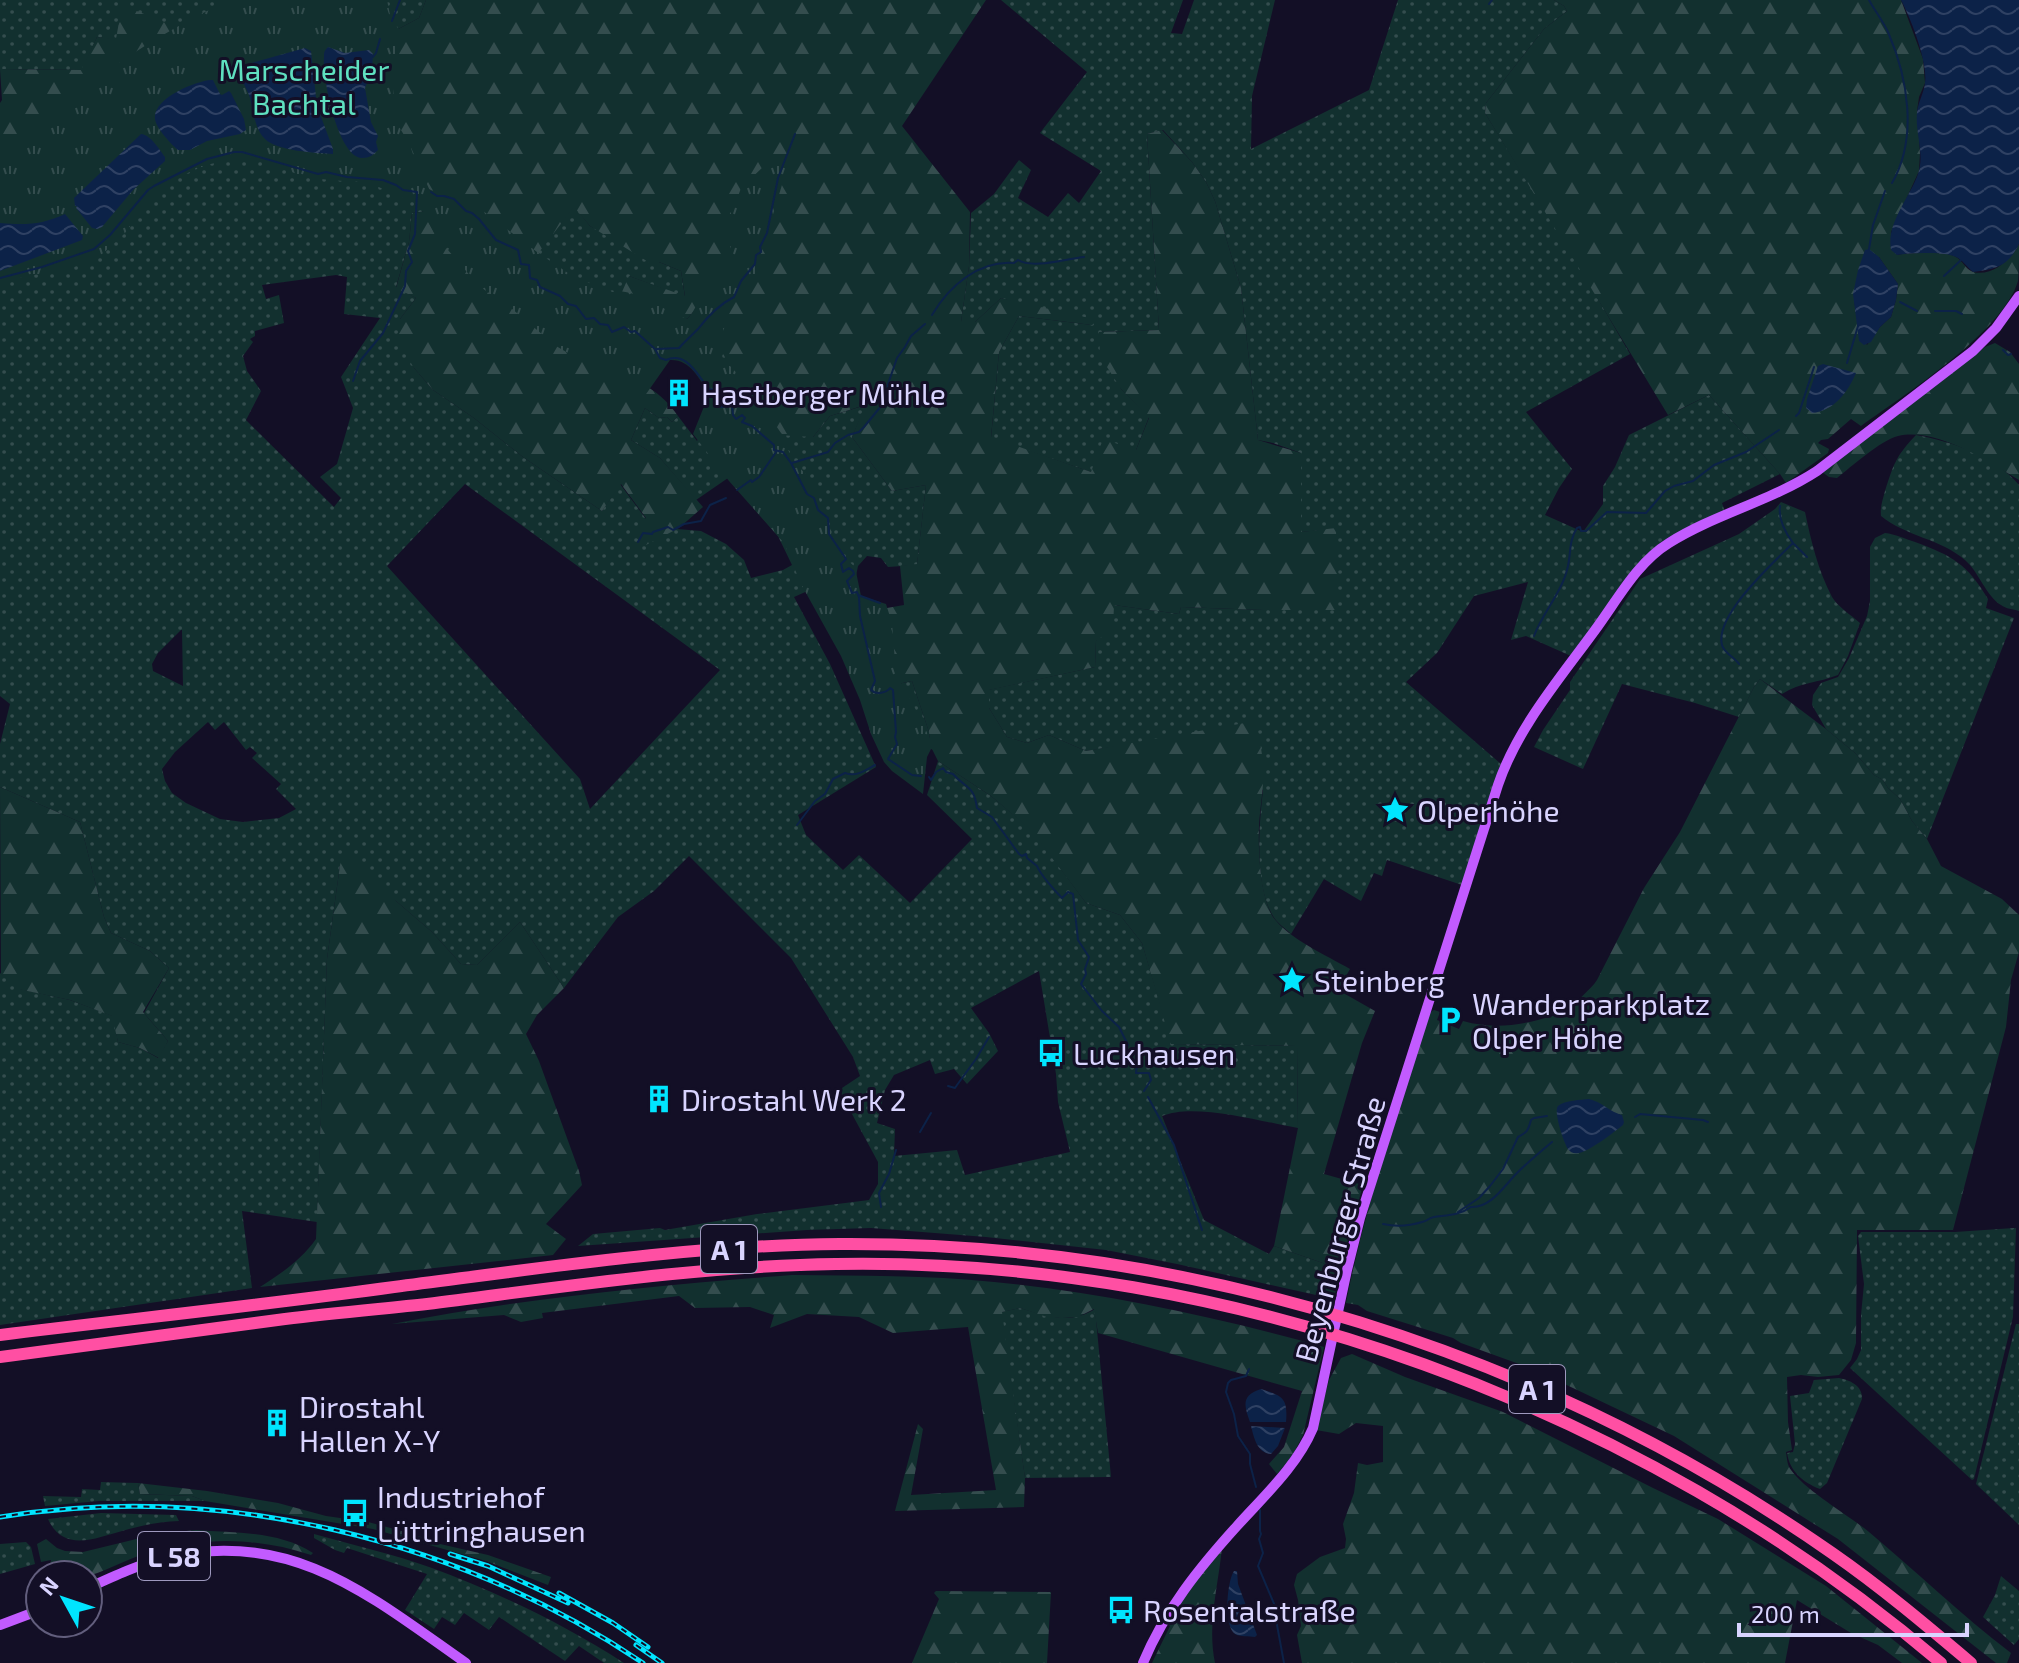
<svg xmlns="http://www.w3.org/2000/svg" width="2019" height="1663" viewBox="0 0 2019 1663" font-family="'Exo 2',sans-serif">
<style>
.grass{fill:url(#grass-dots);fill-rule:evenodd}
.forest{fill:url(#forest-firs);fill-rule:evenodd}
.park{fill:url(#park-tufts)}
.water{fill:url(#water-waves)}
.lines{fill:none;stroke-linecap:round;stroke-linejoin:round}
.stream{stroke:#0c2248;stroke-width:2}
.major{stroke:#c25bff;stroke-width:10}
.highway{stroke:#ff4fa3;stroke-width:12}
.rail-casing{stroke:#00e5ff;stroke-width:5}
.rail{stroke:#130f26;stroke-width:2;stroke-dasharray:6;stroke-linecap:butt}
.labels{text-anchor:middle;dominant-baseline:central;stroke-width:6;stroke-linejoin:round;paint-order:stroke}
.shield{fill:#130f26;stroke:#9e99be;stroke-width:2}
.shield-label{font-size:28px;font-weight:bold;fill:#d9d4ff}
.park-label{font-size:30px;fill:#5fe0c0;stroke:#130f26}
.poi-label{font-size:30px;fill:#d9d4ff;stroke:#130f26;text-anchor:start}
.street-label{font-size:30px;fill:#d9d4ff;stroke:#130f26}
</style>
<defs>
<pattern id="grass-dots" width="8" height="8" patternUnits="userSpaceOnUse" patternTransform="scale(2)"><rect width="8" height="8" fill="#12302f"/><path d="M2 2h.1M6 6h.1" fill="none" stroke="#344d4e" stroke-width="1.8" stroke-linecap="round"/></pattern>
<pattern id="forest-firs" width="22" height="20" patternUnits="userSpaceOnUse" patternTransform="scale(2)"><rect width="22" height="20" fill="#12302f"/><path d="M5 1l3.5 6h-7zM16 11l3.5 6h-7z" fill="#344d4e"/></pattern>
<pattern id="park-tufts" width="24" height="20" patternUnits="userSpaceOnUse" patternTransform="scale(2)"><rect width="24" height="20" fill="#12302f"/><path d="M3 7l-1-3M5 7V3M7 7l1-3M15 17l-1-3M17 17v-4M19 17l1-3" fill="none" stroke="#344d4e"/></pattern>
<pattern id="water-waves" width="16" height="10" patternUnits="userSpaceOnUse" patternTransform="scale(2)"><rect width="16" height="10" fill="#0c2248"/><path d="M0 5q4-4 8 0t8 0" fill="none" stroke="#2f4163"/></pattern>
</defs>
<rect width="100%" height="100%" fill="#130f26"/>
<!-- grass -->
<path class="grass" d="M0,0H309L313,19L116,40L97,37L82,70L0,69Z
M324,0H426L419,18L389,34Z
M1001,0H1183L1171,33L1182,34L1194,0H1275L1252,96L1251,149L1369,90L1398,0H1554L1564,6L1567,11L1544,29L1486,103L1485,113L1576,261L1630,354L1526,412L1572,469L1559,488L1545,515L1583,532L1603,504V486L1615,467L1629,435L1709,395L1780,474L1722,503L1725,512L1666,540L1571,656L1526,636L1511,640L1528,582L1474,596L1437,653L1406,682L1501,764L1462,885L1387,860L1382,876L1374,873L1361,901L1324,879L1291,934C1285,928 1277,923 1273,916C1254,886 1259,824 1263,790L1151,741L1086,751L1049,735L1027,743L1007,737L989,708L988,690L1095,667L1096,641L1114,605L1179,614L1181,607L1263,610L1335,529L1301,532V453L1273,443L1258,440L1241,288L1215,201L1206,182L1192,162L1163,130L1147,134L1159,330L1099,332L1121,389L1149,417L1136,450L1091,472L991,438L999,352L1019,316L1092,325L1001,298L975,322H961L969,266L971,213L994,194L1019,160L1031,170L1018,198L1048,217L1068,193L1079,203L1101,171L1040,133L1087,72Z
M394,144L428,211L412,213L409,242L396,287L416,298L400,319L414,368L433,390L474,418L523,457L602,511L620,484L646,519L677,529L701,531L726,544L744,560L751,578L783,570L792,565L778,536L728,478L696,500L660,458L631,440L645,408L659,418L667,417L672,422L678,416L697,441L705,426V403L714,390L680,356L573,343L426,187L536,255L574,206L590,226L659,262L681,271L685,297L629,276L687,319L713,290L813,437L830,416L866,405L852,437L892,491L926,485L917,565L888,567L881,558L867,556L858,566L856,576L848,582L893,685L912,681L929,732L930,745L812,589L794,597L830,664L876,767L798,815L806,835L843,870L859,855L910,903L972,839L927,795L938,761L991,796L1032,830L1086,903L1120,915L1142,943L1172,1044L1297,1046L1298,1128C1263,1122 1194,1102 1162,1116L1204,1220L1269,1254L1274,1246L1340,1269L1334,1299L1177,1264L1106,1250L986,1237L871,1228L807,1230L578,1246L593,1234L660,1228L665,1230L757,1214L869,1200L878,1184V1162L839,1090L860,1076L853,1057L791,958L689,856L654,891L618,917L564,988L520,922L477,965L461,964L432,932L396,901L340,865L327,959L317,1222L242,1211L252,1288L0,1325V973L20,989L70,1000L113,1016L118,1042L140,1048L158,1058L168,1041L144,1013L169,968L150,951L111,933L104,917L80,822L0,787V744L10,704L0,696V271L193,149ZM336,275L347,277L344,314L380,318L341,377L353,408L337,464L320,477L341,498L334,507L246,420L261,391L247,371L243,356L253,342L250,339L255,336V331L284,323L279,295L266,299L262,285ZM465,484L720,670L590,809L580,779L387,566ZM181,630H182L183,686L153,671L152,664L158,653ZM208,722L215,730L224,722L246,750L250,747L257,753L252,758L281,784L276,789L296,809L279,818L243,822L220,819L186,803L172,793L165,781L162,769L175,752ZM1039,971L1056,1074L1058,1102L1070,1152L965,1175L957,1150L894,1156L895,1129L877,1123L885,1090L894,1075L930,1060L935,1074L954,1069L967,1084L998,1051L989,1033L971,1008Z
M1916,435C1951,441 1996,457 2019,485V611C2013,609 2006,609 2001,605C1986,596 1979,572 1965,560C1941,539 1905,536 1881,516C1880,506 1883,499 1885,491C1894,463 1896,456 1916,435Z
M1781,502L1805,512C1811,541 1818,570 1832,597C1837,606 1851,615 1860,623L1848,656L1838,675C1818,683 1801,682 1782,694L1760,679L1754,687L1739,717L1695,703L1622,684L1583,769L1534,747L1543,730L1570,690V682L1640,579L1739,534L1775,509Z
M1885,533C1895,534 1905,539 1915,542C1953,556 1967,564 1988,599L1986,608L2014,618L1927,839L1912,821L1900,799L1888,788L1883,780L1874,775L1855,753L1826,729L1812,705L1813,695L1821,683L1838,677L1849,658L1867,616L1870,601V547L1875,538Z
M2014,1228H2016L2013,1317L1974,1479L1972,1480L1850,1368L1857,1359L1861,1350V1315L1864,1284L1858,1236L1861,1232H1955Z
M1020,1308C1046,1316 1070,1325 1095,1309L1111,1477L1025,1478L1001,1312Z
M2016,1324H2019V1525L1976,1484Z
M1839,1378C1850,1380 1863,1386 1862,1399L1827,1483L1820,1489C1802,1482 1790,1471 1787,1453L1793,1452L1795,1444L1790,1396L1809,1393L1814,1380Z
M101,1482L138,1483L140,1494L192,1496L205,1501H99L45,1506L43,1496L81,1497L82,1489L100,1490Z
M101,1513L176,1515L179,1521C161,1521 140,1526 122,1531C96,1538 63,1553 48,1519Z
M314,1534C353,1545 393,1554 432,1568C499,1593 564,1624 624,1663H604L579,1646L565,1661L499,1617L489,1630L464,1613L455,1625L442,1617L434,1629L405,1610L427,1574L347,1548L344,1553L335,1550L314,1538Z
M26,1542L31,1547L35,1564L0,1574V1544Z
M2001,1576L2019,1591V1639L2014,1645L1983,1617L1995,1595Z"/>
<!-- forest -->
<path class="forest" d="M426,0H986L902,126L970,212L969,266L961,322H975L1001,298L1098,320L1092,325L1019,316L999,352L991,437L1091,472L1103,439L1136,450L1149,418L1121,389L1100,356L1099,332L1159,330L1147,134L1162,130L1192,162L1206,182L1215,201L1241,288L1258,440L1301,453V532L1336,528L1338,610H1263L1181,607L1179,614L1114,605L1113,629L1096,641L1095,667L989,690V708L1007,737L1027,743L1049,735L1086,751L1256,721C1259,737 1263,754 1263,770C1264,789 1260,807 1259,826C1258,850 1260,896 1273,917C1289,939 1326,955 1350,969L1338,990L1375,1011L1362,1043L1324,1174L1363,1185L1340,1269L1274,1246L1298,1128L1297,1046L1171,1044L1142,943L1120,915L1086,903L1031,830L991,796L938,761L930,745L929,732L912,681L893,685L880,614L887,608L904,605L900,566L917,564L926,485L892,491L852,437L865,405L830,416L813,437L777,435L730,368L713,332L712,290L687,319L622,292L629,276L685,296L681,271L659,262L650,263L590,226L574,207L536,256L426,187L384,107L389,34L419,18Z
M1554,0H1901L1923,59L1925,83L1919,97L1917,111L1920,153L1919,171L1891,232L1897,255C1909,253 1943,251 1954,256C1962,259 1965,269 1973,272C1993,277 2011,259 2019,244C2019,255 2019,270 2018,281C2003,332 1904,395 1861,426L1851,419L1828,439L1821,440L1818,443L1829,449L1828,453L1786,483L1780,474L1709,395L1668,415L1485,113L1486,103L1544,29L1567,11L1564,6ZM1879,257L1898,284L1896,300L1891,317L1880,327L1867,345L1859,332L1854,300Z
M122,5L181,29L0,223V103L2,100L0,69L81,70L97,37L116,39Z
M435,210L640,383C657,391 667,401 678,416L672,422L667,417L659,418L645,408L631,440L660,458L703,507L679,528L646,545L633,535L646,518L621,484L602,511L523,457L474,418L433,390L414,368L398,342L400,319L416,298L396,288L409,242L412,213Z
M1995,343L2010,352L2019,364V480C1988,461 1936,427 1898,436C1881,440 1851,467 1837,478L1829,477L1822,472L1985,347Z
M1760,679L1826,729L1855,753L1874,775L1883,780L1888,788L1900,799L1912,821L1927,839L1941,866L2002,899L2019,915V952L2011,980L2006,1027L1953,1230H1857L1856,1343L1851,1360L1839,1375L1818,1377L1801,1375L1787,1377L1788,1422L1792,1450L1786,1452C1787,1458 1787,1465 1791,1470C1805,1490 1848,1515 1869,1532C1917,1572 1961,1615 2011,1653L2007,1663H1996L1838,1539L1674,1436L1533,1369L1461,1343L1453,1338L1367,1311L1358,1305L1346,1303C1365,1205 1399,1109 1429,1013L1434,1010L1440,1012L1437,1020L1459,1029L1463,1021C1502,1032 1536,1022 1573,1009C1578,997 1590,991 1597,980L1644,888L1680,832L1754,687Z
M0,787L80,822L104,917L111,933L150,951L169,968L143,1012L168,1041L159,1058L140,1048L118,1042L112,1016L70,1000L18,989L1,974Z
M344,854L373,875L396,901L432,932L461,964L477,965L520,922L564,988L537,1015L526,1034L539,1061L579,1171L582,1185L546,1224L566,1239L553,1255L260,1287C282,1273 301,1260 316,1239L327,959L340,865Z
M792,1275C859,1276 927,1275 994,1282C1106,1293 1216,1317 1324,1347L1303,1435L1292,1456L1277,1474L1269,1464L1284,1447L1302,1391L1098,1333L1094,1309L1078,1317L1062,1318L1047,1317L1020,1308L1002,1312L1025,1478L1024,1507L895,1511L918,1424L923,1429L911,1495L996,1490L968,1327L893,1333L859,1317L807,1314L770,1328L774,1315L750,1307L695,1308L679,1296L542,1313L543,1318L521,1322L504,1315L392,1324C524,1298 658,1285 792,1275Z
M1352,1354L1405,1377L1503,1412L1653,1488L1718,1519L1826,1586L1922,1663H1902L1878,1645L1851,1633L1797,1600L1785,1663H1302L1297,1635L1301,1626L1298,1600L1294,1585L1297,1574L1320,1557L1345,1548L1346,1539L1343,1524L1354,1493L1358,1463L1367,1465L1383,1462V1426L1356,1423L1339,1434L1316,1430L1329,1380L1341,1358Z
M138,1483L207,1491L278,1503L326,1516L368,1522L413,1534L440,1544L488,1555L551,1577L548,1585L486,1561L373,1529L205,1501L192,1496L140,1494Z
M196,1530C235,1533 279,1531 313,1553L311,1555C255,1536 198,1537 142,1555C125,1560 108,1570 91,1575C80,1577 62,1575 49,1575L51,1560L41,1562L37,1544L46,1539L57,1548L65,1551L83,1552L157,1534Z
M1222,1548C1218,1587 1207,1625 1215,1663H1152L1170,1626L1168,1624L1181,1600Z
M936,1591L1051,1592L1047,1663H912L939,1599L934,1593Z"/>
<!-- park -->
<path class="park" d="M230,0H387L390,15L399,30L392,78L396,122L409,143L430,191L442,189L470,201L537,252L568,273L598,287H606L612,292C634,287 667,311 687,322L712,278L733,256L730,245L721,229L735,205L741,188L766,164L791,166L785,175L753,280C730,301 721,327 721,357C737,372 751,389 764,408C772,419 778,430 786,439V446L795,463L815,484L822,510L842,555L855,567L861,596L886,604L892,623L896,675L912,702L936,751L931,749L927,757L923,794L892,771L884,762L871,734L860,700L841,656L801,584L784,543L729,481L693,434L709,394C699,378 690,359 670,360L644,397L556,346L511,308L479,286L435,235L417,199C412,199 408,199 403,198C387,194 372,179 354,182L309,178L262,162L254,161L246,154L238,158L206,165L167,182L141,211L125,233L101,255L85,263L62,271L32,275L0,283V158C34,141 57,111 86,87C126,55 184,21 230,0Z"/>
<!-- water -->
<path class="water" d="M1901,0H2019V244C2008,266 1997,269 1973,272C1968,268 1964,262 1958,258C1948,251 1910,253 1897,255L1891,250C1886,223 1909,199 1918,174C1925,154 1915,133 1917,113C1918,102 1924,93 1925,83C1928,62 1911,19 1901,0Z
M328,47L345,53L369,50L373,54L372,70L365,88L371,122L378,136L376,142L378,150C373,155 370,158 362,158C338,157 322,77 324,57C324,50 325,51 328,47Z
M305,48L311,51L317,106L333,149V154C316,153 277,151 265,139C255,130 253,110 250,98C246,85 241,85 242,70L248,64Z
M211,80H213L220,94L222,95L229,91L231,93L244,119L246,130L240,134L207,141L190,150H178C171,144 156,128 155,119C152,99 195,81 211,80Z
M141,134C151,135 159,149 165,157V161L133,190L102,227L97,229L92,228L76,208L77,206H75L74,198Z
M65,214L83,236L82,240L0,271V223C26,225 41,225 65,214Z
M1869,249L1879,257L1898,284L1896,300L1891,317L1880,327L1871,342L1864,345L1859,341L1853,294L1858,270L1865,250Z
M1823,364L1856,373C1848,392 1834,411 1812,413L1806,408L1807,399L1818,366Z
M1589,1099C1602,1102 1610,1112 1622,1115L1624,1122L1623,1125C1614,1132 1590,1151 1579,1153C1574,1154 1571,1153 1568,1149C1564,1143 1553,1111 1558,1106C1565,1100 1581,1100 1589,1099Z
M1261,1389C1283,1396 1288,1398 1286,1422H1250C1244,1406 1241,1395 1261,1389Z
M1251,1426L1285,1428L1278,1446L1271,1454C1257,1453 1254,1438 1251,1426Z
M1234,1571H1237L1238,1584L1257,1635L1255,1637C1250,1636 1239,1637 1235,1634C1223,1626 1227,1581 1234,1571Z"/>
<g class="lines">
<!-- stream -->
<path class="stream" d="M1869,0C1875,11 1883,21 1888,32C1908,78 1918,138 1892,183
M1489,4L1492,0
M392,21L400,0
M373,57L376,53L380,39
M431,192L437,196H444L454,199L466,211L472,213L479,219L496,240L518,250L521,264L529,265L530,278L537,280L540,287L560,296L568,304L576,306L586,319L594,318L600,324L608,325L612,332L624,327L631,332L635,331L655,349L660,358L666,360C687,351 697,375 709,389L719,390L720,395L717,399L718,404L721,407L732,405L733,415L736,419L742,415L745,418L742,422L752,426L774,445V450L783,452L791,463L807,494L814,498L818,510L828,518L829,534L846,559L841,564L843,572L849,568L853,571L854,574L847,581L852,593L857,592L859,597L860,616L875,681L871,690C876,695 886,693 890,688L893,690L896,732L895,737L897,744L888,759L912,775L921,776
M1869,249L1873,225L1885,191
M1944,276L1961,260
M0,278L42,267L94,249L110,235L148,190L154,186L207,159L234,152H242L318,174L326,172L347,177L383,180L396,185L403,190L417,192L415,234L408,251L412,262L406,271L405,286L383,333L360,361L353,381
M1900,302L1917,311
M1935,311H1956L1962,314
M932,315C949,286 979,260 1014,263L1018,260C1033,269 1065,259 1084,257
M657,349L679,348C685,341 692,335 698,329C708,316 720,304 734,297L741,281L755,264L756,255L761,252L760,247L767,233L778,178L795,134
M2003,350L2008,355L2011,354
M1847,363L1858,326
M1796,416L1799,413L1814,367
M792,463L828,452L835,443L848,435L859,432L864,427L886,400L888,384L897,358L905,347L911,336L925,324
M737,490L751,480L752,482L759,477L776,452
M638,542L643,533L652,534L653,532L668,527L673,530L684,524L701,521L710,505L726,498
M1794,544L1807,557
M858,595L880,603
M1534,636C1543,612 1563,591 1568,566C1571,552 1569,540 1577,528L1580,527L1581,531H1586L1607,512L1646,513L1665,491L1674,486L1693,481L1714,465L1746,452L1779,430
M1739,664C1734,657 1724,653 1722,645C1714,616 1774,562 1793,543C1785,532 1778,519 1780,506
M929,777L931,780L936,772L943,768L946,772L953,774C966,789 974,785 977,808L992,817L1019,854L1022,856L1026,854L1027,858L1037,866C1040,874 1055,891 1062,898L1068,892L1073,894L1078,940L1089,957L1085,969L1086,974L1081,984L1102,1011L1119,1027L1128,1045L1127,1046V1053L1137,1064L1136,1073H1149L1151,1080L1144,1091
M797,825L815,801L825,794L833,779L845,773C856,777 864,771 875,765
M948,1086L955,1088L957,1085L976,1059L989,1037
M1148,1097L1174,1145L1202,1230
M1635,1117L1640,1114L1703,1120L1708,1122
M920,1132L931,1113
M881,1207L879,1193L889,1174L896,1150
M1458,1212L1479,1198L1490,1186L1503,1169L1518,1137C1528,1132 1528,1130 1531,1120L1534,1118L1547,1116
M1383,1224C1396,1227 1409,1226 1422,1222C1428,1221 1428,1218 1434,1217C1447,1215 1460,1215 1471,1207C1491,1208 1504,1186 1517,1173C1528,1162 1540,1152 1552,1142
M1249,1369L1246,1376L1231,1380L1228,1383L1226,1392L1234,1414L1238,1436L1250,1454V1464L1256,1487
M1260,1510V1531L1261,1534L1259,1539L1263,1553L1258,1566L1275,1606L1277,1625L1284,1663"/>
<!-- major -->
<path class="major" d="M88,1588C114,1576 140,1564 168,1557C293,1529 370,1596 466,1663
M0,1625L40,1610
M1143,1663C1165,1610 1199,1568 1237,1526C1264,1496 1297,1466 1313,1428L1347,1270L1360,1218L1498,785C1518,726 1562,676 1598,626C1619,597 1638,562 1669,543C1715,514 1771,501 1817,471L1973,351L1996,328L2019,296"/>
<!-- highway -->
<path class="highway" d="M0,1335C131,1319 263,1305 394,1287C542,1268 691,1245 840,1244C1192,1242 1544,1352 1832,1553C1881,1587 1926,1625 1971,1663
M0,1357C95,1344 190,1331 285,1319C332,1313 380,1309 427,1304C563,1287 698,1266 836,1264C1231,1257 1641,1406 1941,1663"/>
<defs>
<path id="rail" d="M0,1517C221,1481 458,1539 643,1663
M450,1554L488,1566L568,1603
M559,1593L613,1623L648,1647
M636,1645L662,1663"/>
</defs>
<!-- rail casing -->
<use href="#rail" class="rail-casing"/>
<!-- rail -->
<use href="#rail" class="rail"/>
</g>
<!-- icons -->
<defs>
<symbol id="building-bare" viewBox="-9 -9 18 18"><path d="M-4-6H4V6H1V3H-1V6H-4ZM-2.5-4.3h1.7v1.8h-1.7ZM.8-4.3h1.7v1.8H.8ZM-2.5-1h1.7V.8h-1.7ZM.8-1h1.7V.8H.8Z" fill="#00e5ff" stroke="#130f26" stroke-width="2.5" paint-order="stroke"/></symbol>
<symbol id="sight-bare" viewBox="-9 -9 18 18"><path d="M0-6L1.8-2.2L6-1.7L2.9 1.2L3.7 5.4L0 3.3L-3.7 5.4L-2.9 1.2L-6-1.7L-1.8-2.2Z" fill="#00e5ff" stroke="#130f26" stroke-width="2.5" paint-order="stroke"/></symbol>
<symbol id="parking-bare" viewBox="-9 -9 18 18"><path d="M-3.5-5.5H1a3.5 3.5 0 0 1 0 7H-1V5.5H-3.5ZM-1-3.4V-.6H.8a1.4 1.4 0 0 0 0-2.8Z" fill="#00e5ff" stroke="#130f26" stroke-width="2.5" paint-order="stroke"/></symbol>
<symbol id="bus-bare" viewBox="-9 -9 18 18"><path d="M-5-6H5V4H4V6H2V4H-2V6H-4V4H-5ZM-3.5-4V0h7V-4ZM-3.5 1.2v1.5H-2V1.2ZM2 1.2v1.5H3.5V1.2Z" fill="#00e5ff" stroke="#130f26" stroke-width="2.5" paint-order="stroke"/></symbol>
</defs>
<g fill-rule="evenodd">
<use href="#building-bare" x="659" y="373" width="40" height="40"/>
<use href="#sight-bare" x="1375" y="790" width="40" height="40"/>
<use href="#sight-bare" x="1272" y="960" width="40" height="40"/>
<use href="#parking-bare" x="1430" y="1000" width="40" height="40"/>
<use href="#bus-bare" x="1031" y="1033" width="40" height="40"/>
<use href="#building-bare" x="639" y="1079" width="40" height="40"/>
<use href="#building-bare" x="257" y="1403" width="40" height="40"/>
<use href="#bus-bare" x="335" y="1493" width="40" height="40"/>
<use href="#bus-bare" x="1101" y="1590" width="40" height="40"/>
</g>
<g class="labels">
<!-- shield labels -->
<g class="shield">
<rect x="701" y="1225" width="56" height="48" rx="6"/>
<rect x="1509" y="1365" width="56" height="48" rx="6"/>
<rect x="138" y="1532" width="72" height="48" rx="6"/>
</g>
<g class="shield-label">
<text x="729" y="1249">A 1</text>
<text x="1537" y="1389">A 1</text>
<text x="174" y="1556">L 58</text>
</g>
<!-- park labels -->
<g class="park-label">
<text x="304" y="69">Marscheider<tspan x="304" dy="34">Bachtal</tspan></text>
</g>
<!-- poi labels -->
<g class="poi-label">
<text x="701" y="393">Hastberger Mühle</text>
<text x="1417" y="810">Olperhöhe</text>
<text x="1314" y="980">Steinberg</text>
<text x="1472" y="1003">Wanderparkplatz<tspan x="1472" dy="34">Olper Höhe</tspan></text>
<text x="1073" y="1053">Luckhausen</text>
<text x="681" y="1099">Dirostahl Werk 2</text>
<text x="299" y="1406">Dirostahl<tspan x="299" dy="34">Hallen X-Y</tspan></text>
<text x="377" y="1496">Industriehof<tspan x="377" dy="34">Lüttringhausen</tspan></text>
<text x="1143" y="1610">Rosentalstraße</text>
</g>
<!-- street labels -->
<g class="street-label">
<text transform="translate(1339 1229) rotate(-75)">Beyenburger Straße</text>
</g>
</g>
<!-- north arrow -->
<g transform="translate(64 1599) rotate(310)"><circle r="38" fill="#130f26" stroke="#625e7d" stroke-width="2"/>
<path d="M0-6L14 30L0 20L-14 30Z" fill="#00e5ff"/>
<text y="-12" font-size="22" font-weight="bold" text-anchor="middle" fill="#d9d4ff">N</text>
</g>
<!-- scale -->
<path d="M1739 1623v12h228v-12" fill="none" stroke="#d9d4ff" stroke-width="4"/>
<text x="1751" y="1623" font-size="24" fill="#d9d4ff" stroke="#130f26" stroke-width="6" paint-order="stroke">200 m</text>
</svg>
